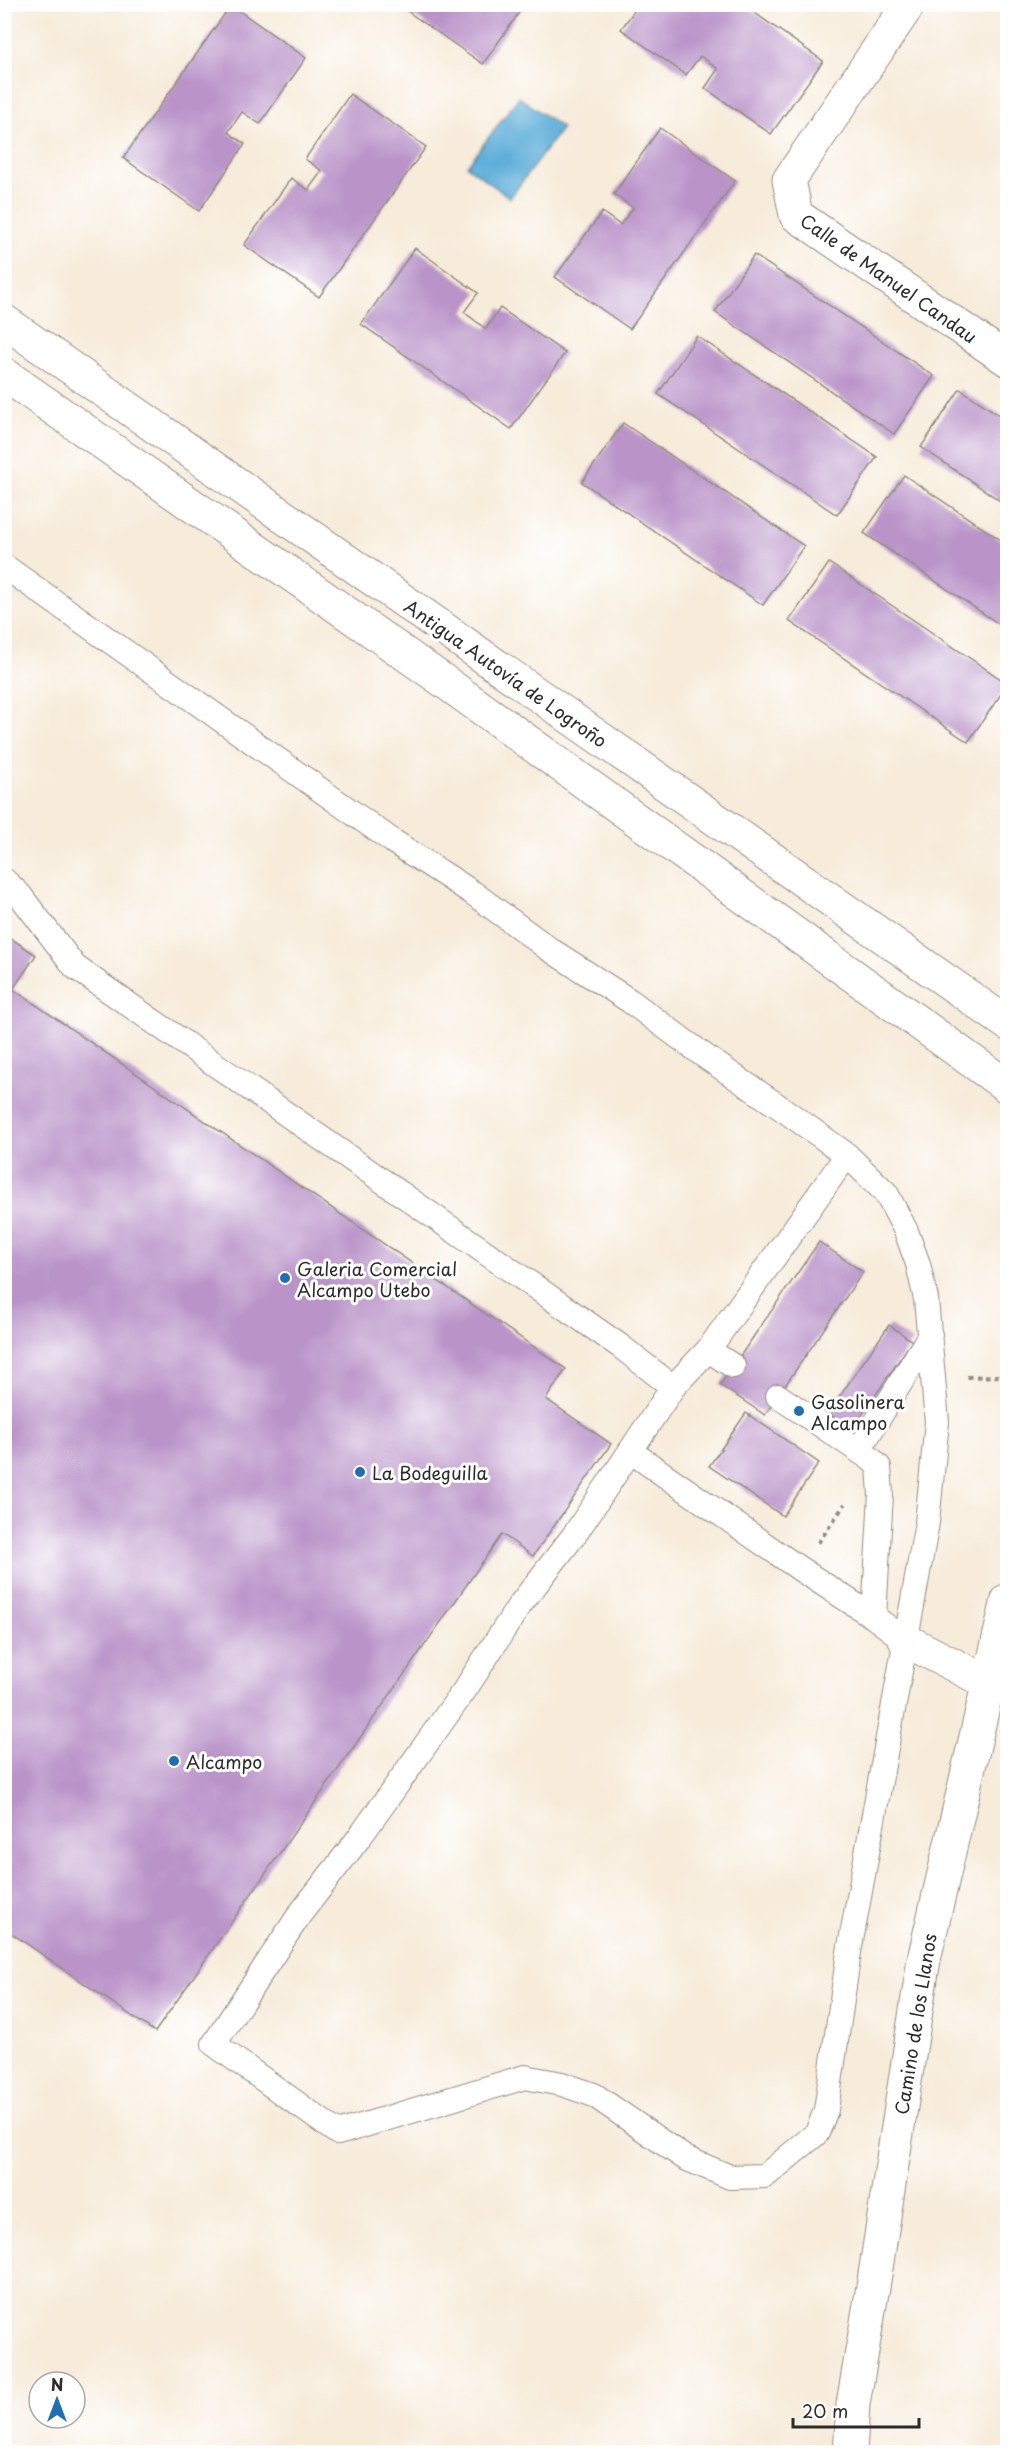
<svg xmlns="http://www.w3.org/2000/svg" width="1012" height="2457" viewBox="0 0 1012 2457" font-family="'Playpen Sans',sans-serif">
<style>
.water{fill:#5eafd9;stroke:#446d82;stroke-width:1.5}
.building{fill:#ba94c9}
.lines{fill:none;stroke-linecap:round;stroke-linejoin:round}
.service-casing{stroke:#918b82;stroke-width:26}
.minor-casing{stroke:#918b82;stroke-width:35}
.path{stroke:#918b82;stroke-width:4;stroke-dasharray:4.5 4.5;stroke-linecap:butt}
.service{stroke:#fff;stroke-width:24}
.minor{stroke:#fff;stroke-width:33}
.poi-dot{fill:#1f6fb2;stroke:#fff;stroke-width:2}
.labels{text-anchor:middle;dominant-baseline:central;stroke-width:6;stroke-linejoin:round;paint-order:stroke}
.street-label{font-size:18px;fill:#2b2b2b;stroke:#fff}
.poi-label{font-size:18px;fill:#2b2b2b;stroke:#fff;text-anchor:start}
</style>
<rect width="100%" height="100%" fill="#fff"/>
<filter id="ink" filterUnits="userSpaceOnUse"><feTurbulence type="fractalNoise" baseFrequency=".0167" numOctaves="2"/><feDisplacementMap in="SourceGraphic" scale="12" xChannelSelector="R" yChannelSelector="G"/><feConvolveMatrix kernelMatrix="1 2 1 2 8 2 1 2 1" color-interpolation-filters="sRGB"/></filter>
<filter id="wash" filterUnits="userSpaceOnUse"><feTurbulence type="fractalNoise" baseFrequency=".008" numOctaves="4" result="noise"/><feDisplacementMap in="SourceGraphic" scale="24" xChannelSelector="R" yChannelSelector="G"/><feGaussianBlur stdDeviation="1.35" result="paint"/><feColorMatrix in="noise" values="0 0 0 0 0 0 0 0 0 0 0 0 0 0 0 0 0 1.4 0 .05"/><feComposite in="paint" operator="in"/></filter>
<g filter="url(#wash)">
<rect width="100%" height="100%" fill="#f7ebd9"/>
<!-- water -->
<path class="water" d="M519,97L562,128L510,198L467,166Z"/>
<g id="blocks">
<!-- building -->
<path class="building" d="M411,4H525L483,64L407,11Z
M639,4H742L823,61L771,134L705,88L718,69L700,56L686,75L621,29Z
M231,5L306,58L260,124L242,112L228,132L245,144L199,211L123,158Z
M350,94L426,147L319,297L244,245L291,178L308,190L322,171L305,159Z
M660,128L735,181L630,329L555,277L602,212L620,225L633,208L614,194Z
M415,248L478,293L464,312L486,329L500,308L565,353L511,429L361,324Z
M754,255L934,376L894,434L715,312Z
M697,336L877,457L837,515L658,394Z
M960,389L1008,421V506L921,447Z
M623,423L804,546L763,605L582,482Z
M904,475L1008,545V630L864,533Z
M829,563L1008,684L968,742L789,621Z
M4,934L36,955L13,989L566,1369L546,1399L611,1444L533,1556L502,1534L155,2032L4,1928Z
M819,1242L863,1272L765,1415L720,1385Z
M889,1325L912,1341L852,1430L828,1413Z
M746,1413L819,1463L783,1516L709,1466Z"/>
</g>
</g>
<g filter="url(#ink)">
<use href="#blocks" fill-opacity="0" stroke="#918b82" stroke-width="1.5"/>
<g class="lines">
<defs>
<path id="service" d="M4,566L394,842L473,893L549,949L630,1001L706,1057L784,1110L847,1155L886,1193L906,1231L918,1264L926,1299L937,1422L927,1523L849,1952L826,2110L817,2133L765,2176L730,2177L685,2158L594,2095L562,2084L525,2077L338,2133L214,2044L300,1914L359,1838L466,1688L519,1606L575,1534L673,1387L620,1346L75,967L19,894L4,880
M708,1350L733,1366
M673,1387L708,1350L847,1155
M778,1396L871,1459L879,1467L881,1494L874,1617
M859,1450L930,1335
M630,1451L800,1569L874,1617L905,1640"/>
<path id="minor" d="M909,4L789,180L796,215L1008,360
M4,321L1008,1024
M4,374L438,677L1008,1087
M905,1640L987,1682
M850,2452L853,2404L874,2281L924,1959L1008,1600"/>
</defs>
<!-- service casing -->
<use href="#service" class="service-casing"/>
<!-- minor casing -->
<use href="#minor" class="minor-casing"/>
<!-- path -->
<path class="path" d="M967,1377L999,1376
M818,1543L845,1504"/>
<!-- service -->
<use href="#service" class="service"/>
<!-- minor -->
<use href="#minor" class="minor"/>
</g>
</g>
<!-- markers -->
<g class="poi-dot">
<circle cx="285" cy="1278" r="6"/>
<circle cx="799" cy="1411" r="6"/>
<circle cx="360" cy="1472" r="6"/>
<circle cx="174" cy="1761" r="6"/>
</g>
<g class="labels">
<!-- street labels -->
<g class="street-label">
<text transform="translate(889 278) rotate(35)">Calle de Manuel Candau</text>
<text transform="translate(506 673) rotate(35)">Antigua Autovía de Logroño</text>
<text transform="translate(915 2024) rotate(-81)">Camino de los Llanos</text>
</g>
<!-- poi labels -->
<g class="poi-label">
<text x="297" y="1268">Galeria Comercial<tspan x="297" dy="21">Alcampo Utebo</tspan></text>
<text x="811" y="1401">Gasolinera<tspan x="811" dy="21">Alcampo</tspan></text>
<text x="372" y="1472">La Bodeguilla</text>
<text x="186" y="1761">Alcampo</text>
</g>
</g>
<!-- margin -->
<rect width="1012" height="2457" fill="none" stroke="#fff" stroke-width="24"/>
<!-- north arrow -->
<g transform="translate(57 2400)"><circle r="28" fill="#ffffff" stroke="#aaaaaa" stroke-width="1.5"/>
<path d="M0-4.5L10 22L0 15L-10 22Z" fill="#1f6fb2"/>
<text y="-9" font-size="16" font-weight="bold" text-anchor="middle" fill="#2b2b2b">N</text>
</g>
<!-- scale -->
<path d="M793 2418v9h126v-9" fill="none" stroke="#2b2b2b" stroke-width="3"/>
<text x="802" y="2418" font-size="18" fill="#2b2b2b" stroke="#ffffff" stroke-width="4.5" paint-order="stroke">20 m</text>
</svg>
